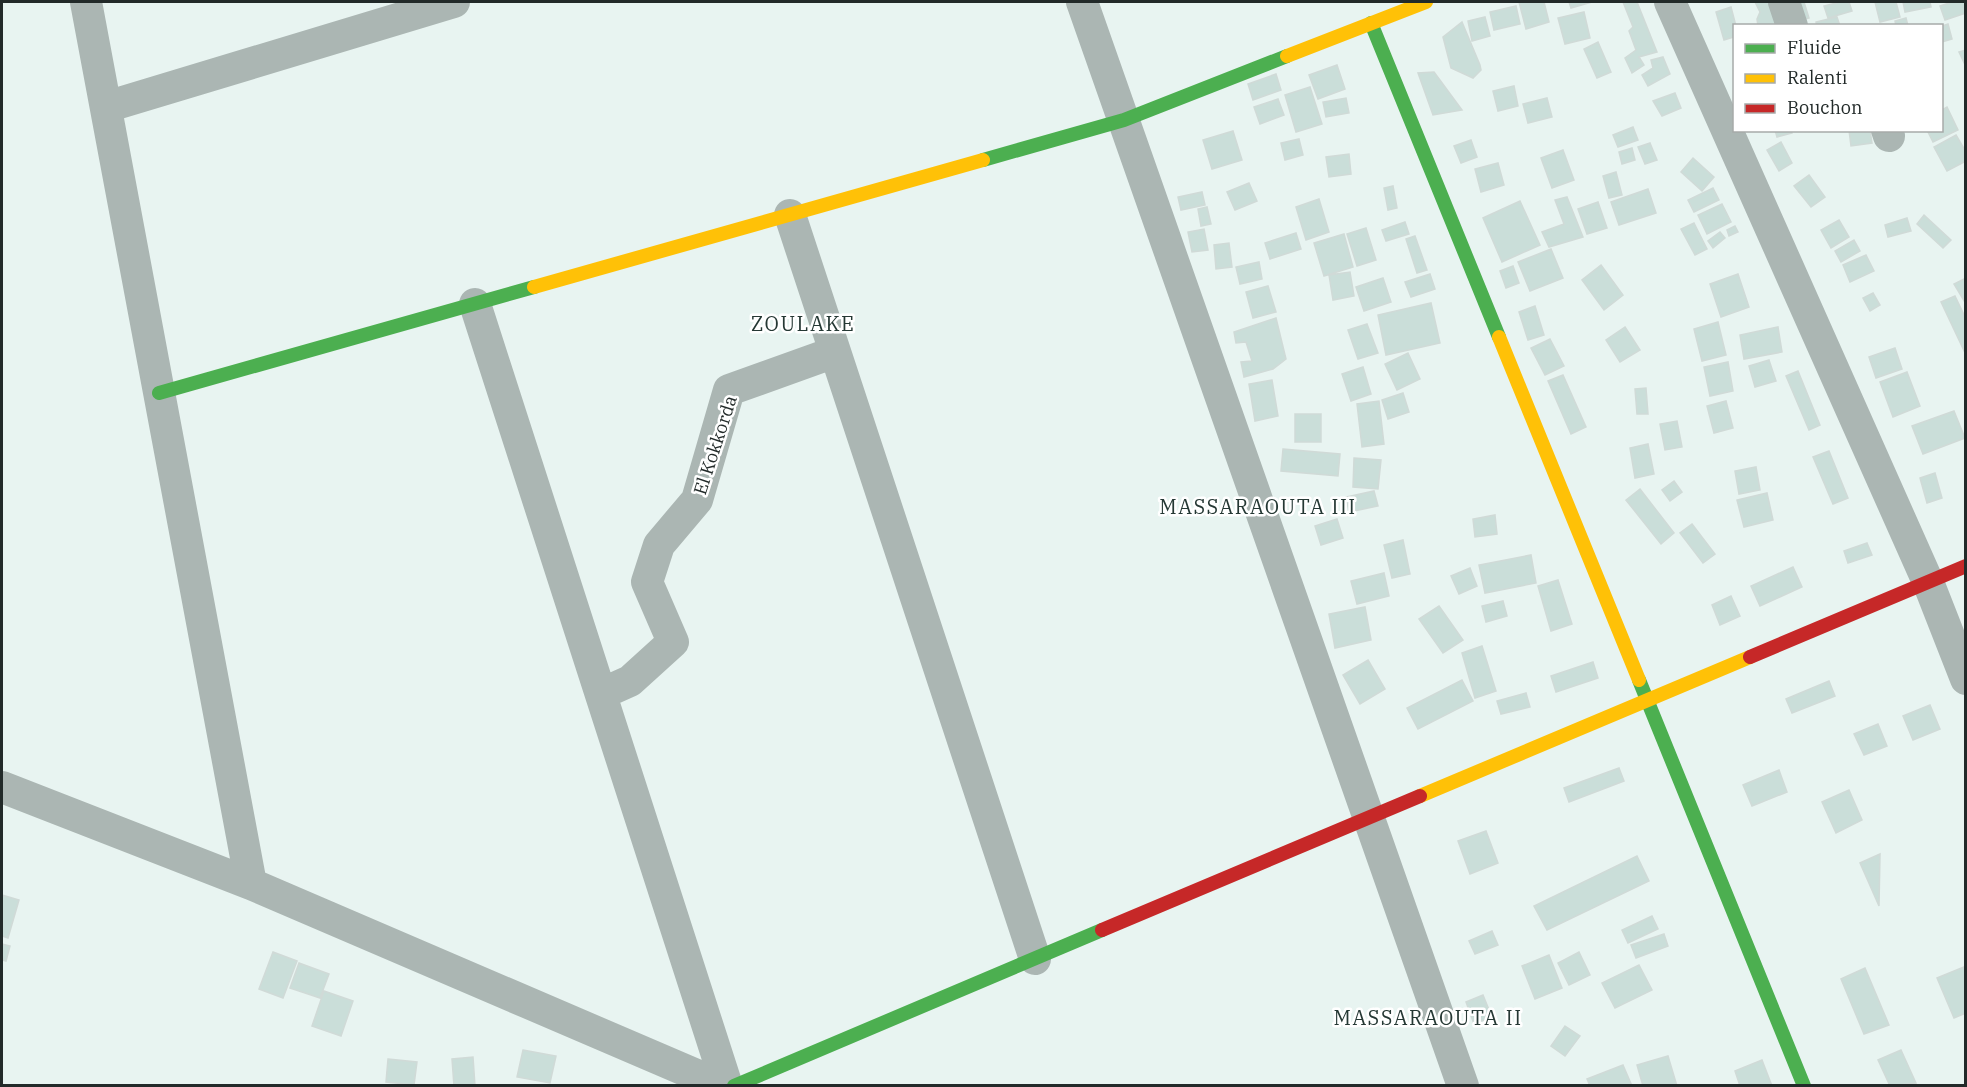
<svg xmlns="http://www.w3.org/2000/svg" width="1967" height="1087" viewBox="0 0 1967 1087" font-family="'IBM Plex Serif',serif">
<style>
.building{fill:#caded9;stroke:#d0dad7;stroke-width:1.5}
.lines{fill:none;stroke-linecap:round;stroke-linejoin:round}
.street{stroke:#abb6b3;stroke-width:32}
.fast{stroke:#4caf50;stroke-width:14}
.slow{stroke:#ffc107;stroke-width:14}
.jam{stroke:#c62828;stroke-width:14}
.labels{text-anchor:middle;dominant-baseline:central;stroke-width:5;stroke-linejoin:round;paint-order:stroke}
.street-label{font-size:18px;fill:#222a29;stroke:#fff}
.neighbourhood-label{font-size:20px;letter-spacing:1.5px;fill:#253834;stroke:#fff}
</style>
<rect width="100%" height="100%" fill="#e8f4f1"/>
<!-- building -->
<path class="building" d="M1519,2H1544L1549,22L1526,29Z
M1569,2H1592L1571,8Z
M1623,2H1637L1657,52L1639,57L1644,65L1632,73L1625,58L1636,50L1629,31L1633,27Z
M1755,2H1778L1785,26H1758L1757,19L1760,12Z
M1796,2H1804L1809,18L1801,20Z
M1840,2H1849L1852,11L1828,18L1824,6Z
M1875,2H1896L1900,17L1880,22Z
M1903,2H1930L1931,7L1905,12Z
M1952,2H1965L1966,13L1945,20L1940,6Z
M1516,6L1520,24L1494,30L1490,12Z
M1731,7L1736,26L1734,37L1724,40L1716,12Z
M1584,12L1590,38L1565,44L1558,18Z
M1485,17L1490,36L1472,41L1468,21Z
M1837,17L1840,26H1817L1816,22Z
M1906,18L1908,26H1896L1895,21Z
M1462,22L1480,65L1481,70L1473,78L1451,68L1443,37Z
M1948,24L1952,39L1942,42V26Z
M1598,42L1611,72L1597,78L1584,49Z
M1966,50V67L1959,52Z
M1663,57L1670,74L1648,86L1642,75L1653,68L1651,60Z
M1337,65L1345,89L1318,99L1309,75Z
M1434,72L1462,110L1433,115L1418,73Z
M1276,74L1281,90L1253,100L1248,84Z
M1514,86L1518,106L1498,111L1493,91Z
M1310,87L1322,124L1296,132L1285,95Z
M1675,93L1681,108L1662,116L1653,101Z
M1346,98L1349,113L1326,117L1323,102Z
M1547,98L1552,117L1528,123L1523,104Z
M1278,99L1284,115L1260,124L1254,107Z
M1947,107L1958,130L1933,142L1927,130H1942V110Z
M1633,127L1638,140L1618,147L1613,135Z
M1775,130H1791L1792,133L1777,137Z
M1849,130H1870L1872,143L1851,146Z
M1233,131L1242,160L1212,169L1203,140Z
M1956,135L1966,152V161L1947,171L1934,147Z
M1299,139L1303,155L1285,160L1281,143Z
M1471,140L1477,157L1461,163L1454,146Z
M1781,142L1792,163L1779,171L1767,150Z
M1650,143L1657,160L1645,164L1638,147Z
M1632,148L1635,160L1622,164L1619,152Z
M1563,150L1574,180L1552,188L1541,158Z
M1349,154L1351,174L1329,177L1326,157Z
M1693,158L1714,177L1702,191L1681,172Z
M1498,163L1504,185L1481,192L1475,169Z
M1616,172L1622,195L1609,198L1603,176Z
M1809,175L1825,197L1811,207L1794,186Z
M1249,183L1257,201L1235,210L1227,192Z
M1393,186L1397,208L1388,210L1384,188Z
M1713,188L1719,200L1694,212L1688,200Z
M1648,189L1656,213L1619,225L1611,202Z
M1202,192L1205,205L1181,210L1178,197Z
M1567,197L1583,237L1549,247L1542,232L1564,224L1555,200Z
M1319,199L1329,232L1306,240L1296,207Z
M1520,201L1540,245L1502,262L1483,218Z
M1598,202L1607,228L1587,234L1578,209Z
M1722,204L1731,222L1707,234L1698,215Z
M1207,207L1211,224L1201,226L1198,209Z
M1924,215L1951,240L1943,248L1917,224Z
M1907,218L1911,231L1888,237L1885,225Z
M1839,220L1849,237L1831,248L1821,230Z
M1405,222L1409,234L1386,241L1382,230Z
M1694,223L1707,249L1695,255L1681,229Z
M1735,226L1738,232L1729,236L1727,230Z
M1366,228L1376,260L1357,266L1347,234Z
M1204,229L1208,250L1192,252L1188,232Z
M1720,232L1725,238L1713,248L1708,241Z
M1296,233L1301,249L1270,259L1265,243Z
M1344,234L1353,267L1324,276L1314,243Z
M1415,236L1427,270L1417,273L1406,239Z
M1854,240L1860,251L1841,262L1835,251Z
M1229,243L1232,267L1216,269L1214,245Z
M1551,249L1563,278L1530,291L1518,262Z
M1866,255L1874,271L1850,282L1843,265Z
M1259,262L1262,279L1240,284L1236,267Z
M1601,265L1623,295L1604,310L1582,280Z
M1513,266L1519,283L1506,288L1500,271Z
M1350,272L1354,296L1333,300L1329,275Z
M1430,274L1435,289L1411,297L1405,282Z
M1738,274L1749,307L1721,317L1710,284Z
M1383,278L1391,302L1364,311L1356,287Z
M1966,278V304L1954,284Z
M1268,286L1276,312L1253,318L1246,292Z
M1873,293L1880,305L1870,311L1863,298Z
M1955,296L1966,319V355L1941,302Z
M1431,303L1440,343L1386,355L1378,315Z
M1535,306L1544,335L1528,340L1519,312Z
M1276,318L1286,359L1273,369L1244,377L1241,362L1252,361L1246,342L1236,343L1234,332Z
M1718,322L1726,355L1702,361L1694,329Z
M1367,324L1378,353L1358,359L1348,330Z
M1625,327L1640,350L1620,362L1606,340Z
M1778,327L1782,352L1744,359L1740,335Z
M1550,339L1564,366L1545,375L1531,348Z
M1895,348L1902,369L1876,378L1869,357Z
M1408,353L1420,379L1397,390L1385,364Z
M1769,360L1776,381L1755,387L1749,366Z
M1728,362L1733,391L1710,396L1704,367Z
M1363,367L1371,394L1351,401L1342,374Z
M1798,371L1820,425L1809,430L1786,376Z
M1907,372L1920,406L1893,417L1880,382Z
M1563,375L1586,427L1571,434L1548,381Z
M1272,380L1278,416L1255,421L1249,384Z
M1646,388L1648,414H1637L1635,389Z
M1403,393L1409,412L1388,419L1382,400Z
M1379,401L1384,444L1362,447L1357,404Z
M1726,401L1733,428L1714,433L1707,406Z
M1954,411L1965,438L1923,454L1912,426Z
M1295,414H1321V442H1295Z
M1677,421L1682,447L1665,450L1660,424Z
M1648,444L1654,474L1635,478L1630,448Z
M1283,449L1340,454L1338,476L1281,471Z
M1829,451L1848,498L1833,504L1813,457Z
M1354,458L1381,460L1378,489L1353,487Z
M1756,467L1760,490L1739,494L1735,471Z
M1935,473L1942,498L1927,503L1920,478Z
M1674,481L1682,492L1670,501L1662,490Z
M1640,489L1674,533L1661,544L1626,500Z
M1374,491L1378,506L1349,512L1346,497Z
M1767,493L1773,520L1744,527L1737,500Z
M1495,515L1497,534L1475,537L1473,519Z
M1337,519L1343,538L1321,545L1315,526Z
M1692,524L1715,554L1703,563L1680,533Z
M1403,540L1410,574L1392,578L1384,545Z
M1867,543L1872,555L1848,563L1844,551Z
M1531,555L1536,583L1485,593L1479,565Z
M1793,567L1802,587L1760,606L1751,586Z
M1470,568L1477,586L1459,594L1451,576Z
M1384,573L1389,596L1357,604L1351,581Z
M1558,580L1572,624L1551,631L1538,586Z
M1731,596L1740,616L1720,625L1712,605Z
M1503,601L1507,616L1486,622L1482,606Z
M1439,606L1463,640L1443,653L1419,619Z
M1365,607L1371,640L1335,648L1329,614Z
M1482,646L1496,691L1475,698L1462,653Z
M1368,660L1385,689L1360,704L1343,675Z
M1593,662L1598,678L1556,692L1551,676Z
M1462,680L1473,701L1418,729L1407,708Z
M1829,681L1835,696L1792,713L1786,699Z
M1526,693L1530,707L1501,714L1497,701Z
M1930,705L1940,729L1913,740L1903,716Z
M1878,724L1887,746L1864,755L1854,734Z
M1619,768L1624,781L1569,802L1564,788Z
M1779,770L1787,792L1752,806L1743,785Z
M1849,790L1862,820L1836,833L1822,802Z
M1486,831L1498,863L1470,874L1458,841Z
M1880,854L1879,906L1860,863Z
M1637,856L1649,881L1547,930L1534,906Z
M2,895L19,900L8,938L2,936Z
M1652,916L1658,929L1628,943L1622,930Z
M1492,931L1498,945L1475,954L1469,941Z
M1664,934L1668,946L1636,958L1631,945Z
M2,944L10,946L6,961L2,960Z
M273,952L297,961L283,998L259,989Z
M1579,952L1590,975L1569,985L1558,963Z
M1549,955L1562,988L1535,999L1522,966Z
M299,963L329,974L320,998L290,988Z
M1639,965L1652,990L1615,1008L1602,983Z
M1966,966V1013L1954,1018L1937,978Z
M1865,968L1889,1025L1864,1034L1841,979Z
M324,991L353,1001L341,1036L312,1026Z
M1483,995L1492,1017L1474,1024L1466,1002Z
M1565,1026L1580,1036L1565,1056L1551,1046Z
M523,1050L556,1056L550,1083L517,1077Z
M1901,1050L1916,1083L1890,1086L1878,1060Z
M1668,1056L1677,1086H1643L1637,1065Z
M473,1057L475,1086H454L452,1059Z
M388,1059L417,1062L414,1085L386,1082Z
M1762,1060L1772,1086H1740L1735,1071Z
M1623,1065L1632,1086H1590L1587,1079Z"/>
<g class="lines">
<!-- street -->
<path class="street" d="M86,2L251,884
M1082,2L1463,1086
M1670,2L1928,582L1966,679
M1784,2L1792,26
M106,107L454,2
M1887,130L1889,136
M790,215L1035,959
M475,304L727,1086
M601,694L630,681L673,642L647,582L659,545L697,500L729,390L835,352
M2,787L251,884L722,1086"/>
<!-- fast -->
<path class="fast" d="M1371,23L1499,337
M983,160L1124,120L1287,56
M159,393L534,287
M1639,680L1804,1086
M734,1086L1102,930"/>
<!-- slow -->
<path class="slow" d="M1287,56L1426,2
M534,287L983,160
M1499,337L1639,680
M1420,796L1750,657"/>
<!-- jam -->
<path class="jam" d="M1750,657L1966,566
M1102,930L1420,796"/>
</g>
<g class="labels">
<!-- street labels -->
<g class="street-label">
<text transform="translate(715 445) rotate(-72)">El Kokkorda</text>
</g>
<!-- neighbourhood labels -->
<g class="neighbourhood-label">
<text x="803" y="323">ZOULAKE</text>
<text x="1258" y="506">MASSARAOUTA III</text>
<text x="1428" y="1017">MASSARAOUTA II</text>
</g>
</g>
<!-- border -->
<rect width="1967" height="1087" fill="none" stroke="#222a29" stroke-width="6"/>
<!-- legend -->
<rect x="1733" y="24" width="210" height="108" fill="#ffffff" stroke="#a7aaa9" stroke-width="1.5"/>
<rect x="1745" y="44" width="30" height="9" fill="#4caf50" stroke="#a7aaa9" stroke-width="1.5"/>
<text x="1787" y="54" font-size="18" fill="#222a29">Fluide</text>
<rect x="1745" y="74" width="30" height="9" fill="#ffc107" stroke="#a7aaa9" stroke-width="1.5"/>
<text x="1787" y="84" font-size="18" fill="#222a29">Ralenti</text>
<rect x="1745" y="104" width="30" height="9" fill="#c62828" stroke="#a7aaa9" stroke-width="1.5"/>
<text x="1787" y="114" font-size="18" fill="#222a29">Bouchon</text>
</svg>
